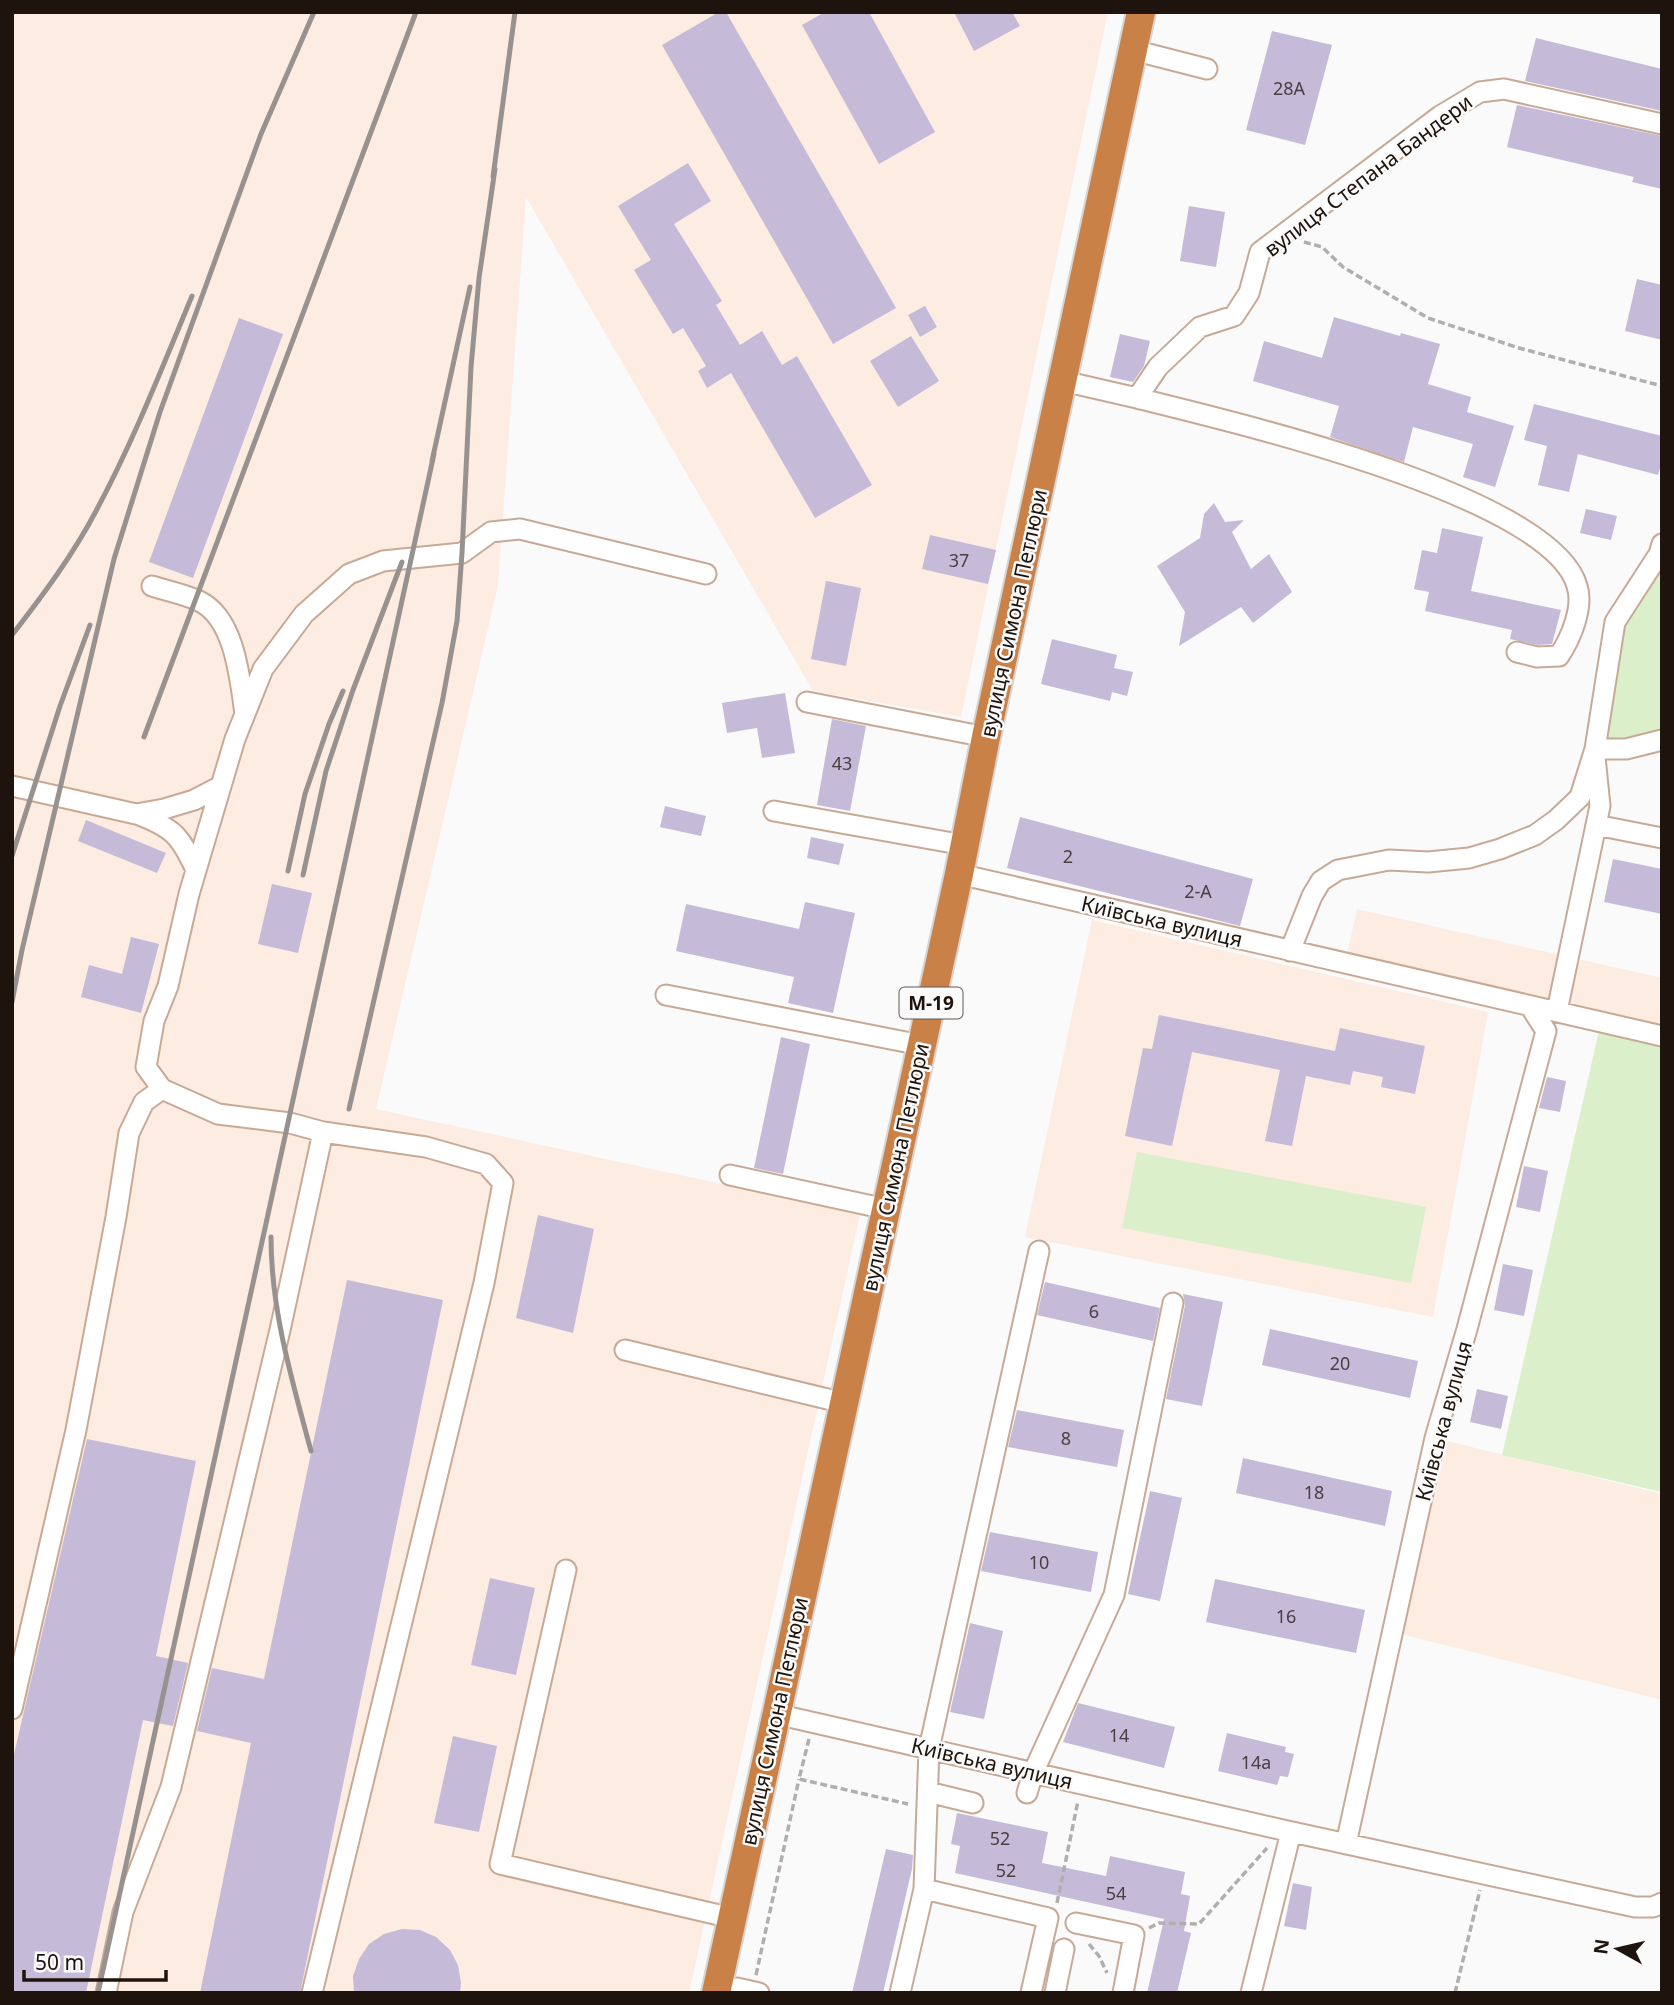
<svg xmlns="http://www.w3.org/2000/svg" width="1674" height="2005" viewBox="0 0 1674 2005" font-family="'Noto Sans',sans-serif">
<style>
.built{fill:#fcece2}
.green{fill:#dbefcb}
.building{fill:#c6bad9}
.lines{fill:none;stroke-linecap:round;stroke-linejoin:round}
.minor-casing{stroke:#c8a996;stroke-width:23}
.highway-casing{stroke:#d7d5d3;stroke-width:32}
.path{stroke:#b2aeac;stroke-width:3.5;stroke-dasharray:7 3.5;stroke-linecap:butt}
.minor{stroke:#fff;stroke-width:19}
.highway{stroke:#ca8148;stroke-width:28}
.rail{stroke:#97928f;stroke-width:5}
.labels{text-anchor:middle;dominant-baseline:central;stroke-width:5;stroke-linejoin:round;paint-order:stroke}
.number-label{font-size:18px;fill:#493e40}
.shield{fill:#fafafa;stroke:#615954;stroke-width:2}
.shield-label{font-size:19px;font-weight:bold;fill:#1f140d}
.street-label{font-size:21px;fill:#1f140d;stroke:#fafafa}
</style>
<rect width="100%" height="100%" fill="#fafafa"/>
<!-- built -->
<path class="built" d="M12,12H1108L961,717L813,691L526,197L498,585L376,1109L860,1214L689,1993H12Z
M1357,909L1662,978V1036L1345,964Z
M1092,920L1488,1012L1433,1317L1025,1237Z
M1435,1438L1662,1494V1700L1393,1632Z"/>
<!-- green -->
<path class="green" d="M1662,544V740L1595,749L1615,622Z
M1601,1022L1662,1036V1492L1502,1455Z
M1137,1152L1426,1207L1411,1283L1122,1228Z"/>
<!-- building -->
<path class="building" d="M719,12H726L896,308L833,344L662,45Z
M825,12H869L935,132L879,164L802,25Z
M954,12H1012L1020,26L974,51Z
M1272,31L1332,45L1305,145L1246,130Z
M1536,38L1662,69V111L1525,81Z
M1517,105L1662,136V189L1632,182L1634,177L1507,147Z
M688,163L711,201L674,224L722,301L716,305L740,345L762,331L782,365L797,356L872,485L815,518L731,373L707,388L698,371L706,366L683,328L673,334L634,270L651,260L618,206Z
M1189,206L1225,212L1216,267L1180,261Z
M1637,279L1662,285V340L1625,331Z
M925,306L937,327L920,337L908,315Z
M1334,317L1400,336L1401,333L1440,344L1428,384L1471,397L1467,412L1514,426L1495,487L1463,477L1473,444L1413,427L1404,462L1330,437L1339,406L1253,381L1264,341L1322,358Z
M239,318L283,334L193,578L149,562Z
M1120,334L1150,341L1144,366L1133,382L1110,377Z
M911,336L939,381L898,407L870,361Z
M1534,404L1662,436V461L1658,475L1578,454L1569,492L1538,485L1547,446L1524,440Z
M1214,503L1225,522L1244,520L1232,532L1251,569L1269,554L1292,592L1253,623L1241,607L1179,646L1185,612L1157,566L1200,538L1204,514Z
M1586,509L1617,516L1611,540L1580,533Z
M1442,528L1483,537L1471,591L1561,610L1552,644L1538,645L1510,639L1512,630L1425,611L1429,592L1414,589L1422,550L1437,553Z
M930,535L996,550L988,584L922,569Z
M826,581L861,588L846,666L811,659Z
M1052,639L1117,655L1114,668L1133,672L1127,696L1112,692L1110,701L1041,684Z
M785,693L795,753L762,758L757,728L727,733L722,703Z
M832,719L866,726L850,811L817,805Z
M665,806L706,816L701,836L660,827Z
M1020,817L1253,879L1240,926L1007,868Z
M86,820L166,853L157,873L78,841Z
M811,837L844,844L839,865L807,858Z
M1613,859L1662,869V914L1604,902Z
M272,884L312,893L298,953L258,944Z
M805,902L855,913L833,1013L788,1003L794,977L676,951L686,904L799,929Z
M131,937L159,944L141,1013L81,997L89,965L122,974Z
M1159,1015L1335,1051L1340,1028L1425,1046L1415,1094L1381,1087L1383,1077L1353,1071L1350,1085L1306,1076L1292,1146L1265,1141L1280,1070L1192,1052L1172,1146L1125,1136L1143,1048L1152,1049Z
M781,1037L810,1044L783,1174L754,1168Z
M1547,1077L1566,1081L1560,1112L1539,1108Z
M1524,1166L1548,1171L1540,1212L1516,1207Z
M538,1215L594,1229L573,1333L516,1318Z
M1503,1264L1533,1270L1524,1316L1494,1310Z
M347,1280L443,1300L300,1993H200L251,1743L197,1731L212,1668L264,1679Z
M1045,1282L1160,1308L1153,1341L1037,1315Z
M1183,1294L1223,1302L1202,1406L1166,1399L1185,1305Z
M1270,1329L1418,1361L1410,1398L1262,1365Z
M1477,1389L1508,1396L1501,1429L1470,1422Z
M1017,1410L1124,1430L1117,1467L1008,1447Z
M87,1439L196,1461L156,1656L188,1663L173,1726L143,1720L86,1993H12V1763Z
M1243,1458L1392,1491L1385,1526L1236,1493Z
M1150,1491L1182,1498L1160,1601L1128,1594Z
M990,1532L1098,1552L1091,1592L981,1571Z
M490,1578L535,1588L516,1675L471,1665Z
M1215,1579L1365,1610L1356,1653L1206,1622Z
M970,1623L1003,1631L984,1719L950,1712Z
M1078,1703L1175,1727L1164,1768L1063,1742Z
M1227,1733L1286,1747L1285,1752L1294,1754L1288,1777L1280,1776L1277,1785L1218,1771Z
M453,1736L497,1746L479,1832L434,1823Z
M957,1813L1048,1832L1042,1863L1106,1876L1110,1856L1185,1872L1181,1894L1190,1896L1184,1931L1191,1933L1177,1993H1147L1164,1919L955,1873L960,1846L951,1844Z
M886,1849L913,1855L912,1869L883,1993H852Z
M1293,1883L1312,1887L1306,1930L1284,1926Z
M402,1929L420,1930L436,1937L450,1950L458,1965L461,1983L460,1993H354L353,1976L359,1959L369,1944L384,1934Z"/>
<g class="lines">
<defs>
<path id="minor" d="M1133,50L1207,69
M1063,381L1137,398L1158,367L1200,327L1234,316L1249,293L1260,252L1440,116L1480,92L1504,89L1662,124
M1137,398C1224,420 1552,495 1577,586C1584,607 1571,638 1559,656L1537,657L1517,652
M152,586C167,591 184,594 199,601C235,618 240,679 245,714
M807,702L986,737
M1595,749H1626L1662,740
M12,786L136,814L164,809L194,800L221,786
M774,811L964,845
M137,814C173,828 180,835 196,870
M1596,825L1662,838
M959,874L1662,1036
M1290,951L1312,896L1321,881L1338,870L1389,860L1428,862L1469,858L1500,849L1535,835L1556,820L1580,797L1595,749L1615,622L1659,554L1662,544
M666,995L921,1045
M1557,1011L1600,806L1595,757
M730,1175L886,1209
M625,1350L844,1403
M566,1570L500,1864L732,1918
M12,1709L76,1430L116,1217L129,1133L144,1102L162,1089
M776,1714L1283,1830L1635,1907H1653L1662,1903
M928,1792L973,1803
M1027,1793L1033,1773L1114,1595L1173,1303
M1346,1844L1435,1438L1467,1329L1546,1031L1530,1006
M924,1889L1048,1918L1031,1993
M1076,1923L1134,1935L1123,1993
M737,1988L759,1993
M106,1993L123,1912L171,1787L280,1330L323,1132
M312,1993L484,1283L503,1183L486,1164L426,1147L323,1132L290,1123L218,1114L162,1089L146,1067L154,1021L168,986L189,894L221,786L235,739L263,669L304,614L349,574L383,561L462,553L491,532L520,529L706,574
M900,1993L924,1889L929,1749L1039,1251
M1055,1993L1064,1949
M1251,1993L1291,1832"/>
<path id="highway" d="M716,1993L959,874L986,737L1141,12"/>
</defs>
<!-- minor casing -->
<use href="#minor" class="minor-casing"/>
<!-- highway casing -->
<use href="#highway" class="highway-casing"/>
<!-- path -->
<path class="path" d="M1304,242L1322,247L1343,267L1428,318L1519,348L1662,386
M809,1739L799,1779L908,1804
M1057,1903L1078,1801
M1149,1928L1159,1923L1199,1924L1267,1848
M1089,1944L1099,1956L1107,1973
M756,1975L799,1779
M1455,1993L1480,1890"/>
<!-- minor -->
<use href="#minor" class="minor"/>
<!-- highway -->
<use href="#highway" class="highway"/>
<!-- rail -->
<path class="rail" d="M493,177L515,12
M432,461L470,287
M12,635C43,595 73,555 96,511C133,442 162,368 192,296
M144,737L416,12
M12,856L60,706L90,625
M288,871L305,794L329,724L343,691
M303,875L326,771L353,690L402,562
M12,1002L22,950L114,559L160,412L261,134L314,12
M349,1109L442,703L457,621L462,553L471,367L479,278L495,169
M271,1237C271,1311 292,1380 311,1451
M98,1993L434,454"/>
</g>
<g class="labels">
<!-- number labels -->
<g class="number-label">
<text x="1289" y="88">28А</text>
<text x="959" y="560">37</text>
<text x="842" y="763">43</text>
<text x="1068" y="856">2</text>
<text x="1198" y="891">2-А</text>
<text x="1094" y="1311">6</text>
<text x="1340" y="1363">20</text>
<text x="1066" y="1438">8</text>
<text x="1314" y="1492">18</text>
<text x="1039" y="1562">10</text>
<text x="1286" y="1616">16</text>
<text x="1119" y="1735">14</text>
<text x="1256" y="1762">14а</text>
<text x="1000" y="1838">52</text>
<text x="1006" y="1870">52</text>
<text x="1116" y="1893">54</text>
</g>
<!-- shield labels -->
<rect class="shield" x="899.5" y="987.5" width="63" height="31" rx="5"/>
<g class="shield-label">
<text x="931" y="1003">М-19</text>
</g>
<!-- street labels -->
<g class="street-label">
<text transform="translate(1368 175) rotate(-37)">вулиця Степана Бандери</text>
<text transform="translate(1013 613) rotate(-78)">вулиця Симона Петлюри</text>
<text transform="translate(1162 921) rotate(13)">Київська вулиця</text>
<text transform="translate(895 1167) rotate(-78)">вулиця Симона Петлюри</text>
<text transform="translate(1443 1421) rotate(-75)">Київська вулиця</text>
<text transform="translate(774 1721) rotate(-78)">вулиця Симона Петлюри</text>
<text transform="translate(992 1763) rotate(13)">Київська вулиця</text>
</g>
</g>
<!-- border -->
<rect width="1674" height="2005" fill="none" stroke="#1f140d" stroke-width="28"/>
<!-- north arrow -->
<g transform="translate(1618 1949) rotate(278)" stroke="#fafafa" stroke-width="5" paint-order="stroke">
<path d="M0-5L12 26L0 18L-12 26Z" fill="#1f140d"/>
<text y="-10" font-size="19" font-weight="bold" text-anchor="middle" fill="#1f140d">N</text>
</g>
<!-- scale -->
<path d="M24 1970v10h142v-10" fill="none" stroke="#1f140d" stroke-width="3.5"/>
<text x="35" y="1970" font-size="21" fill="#1f140d" stroke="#fafafa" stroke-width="5" paint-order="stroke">50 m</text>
</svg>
